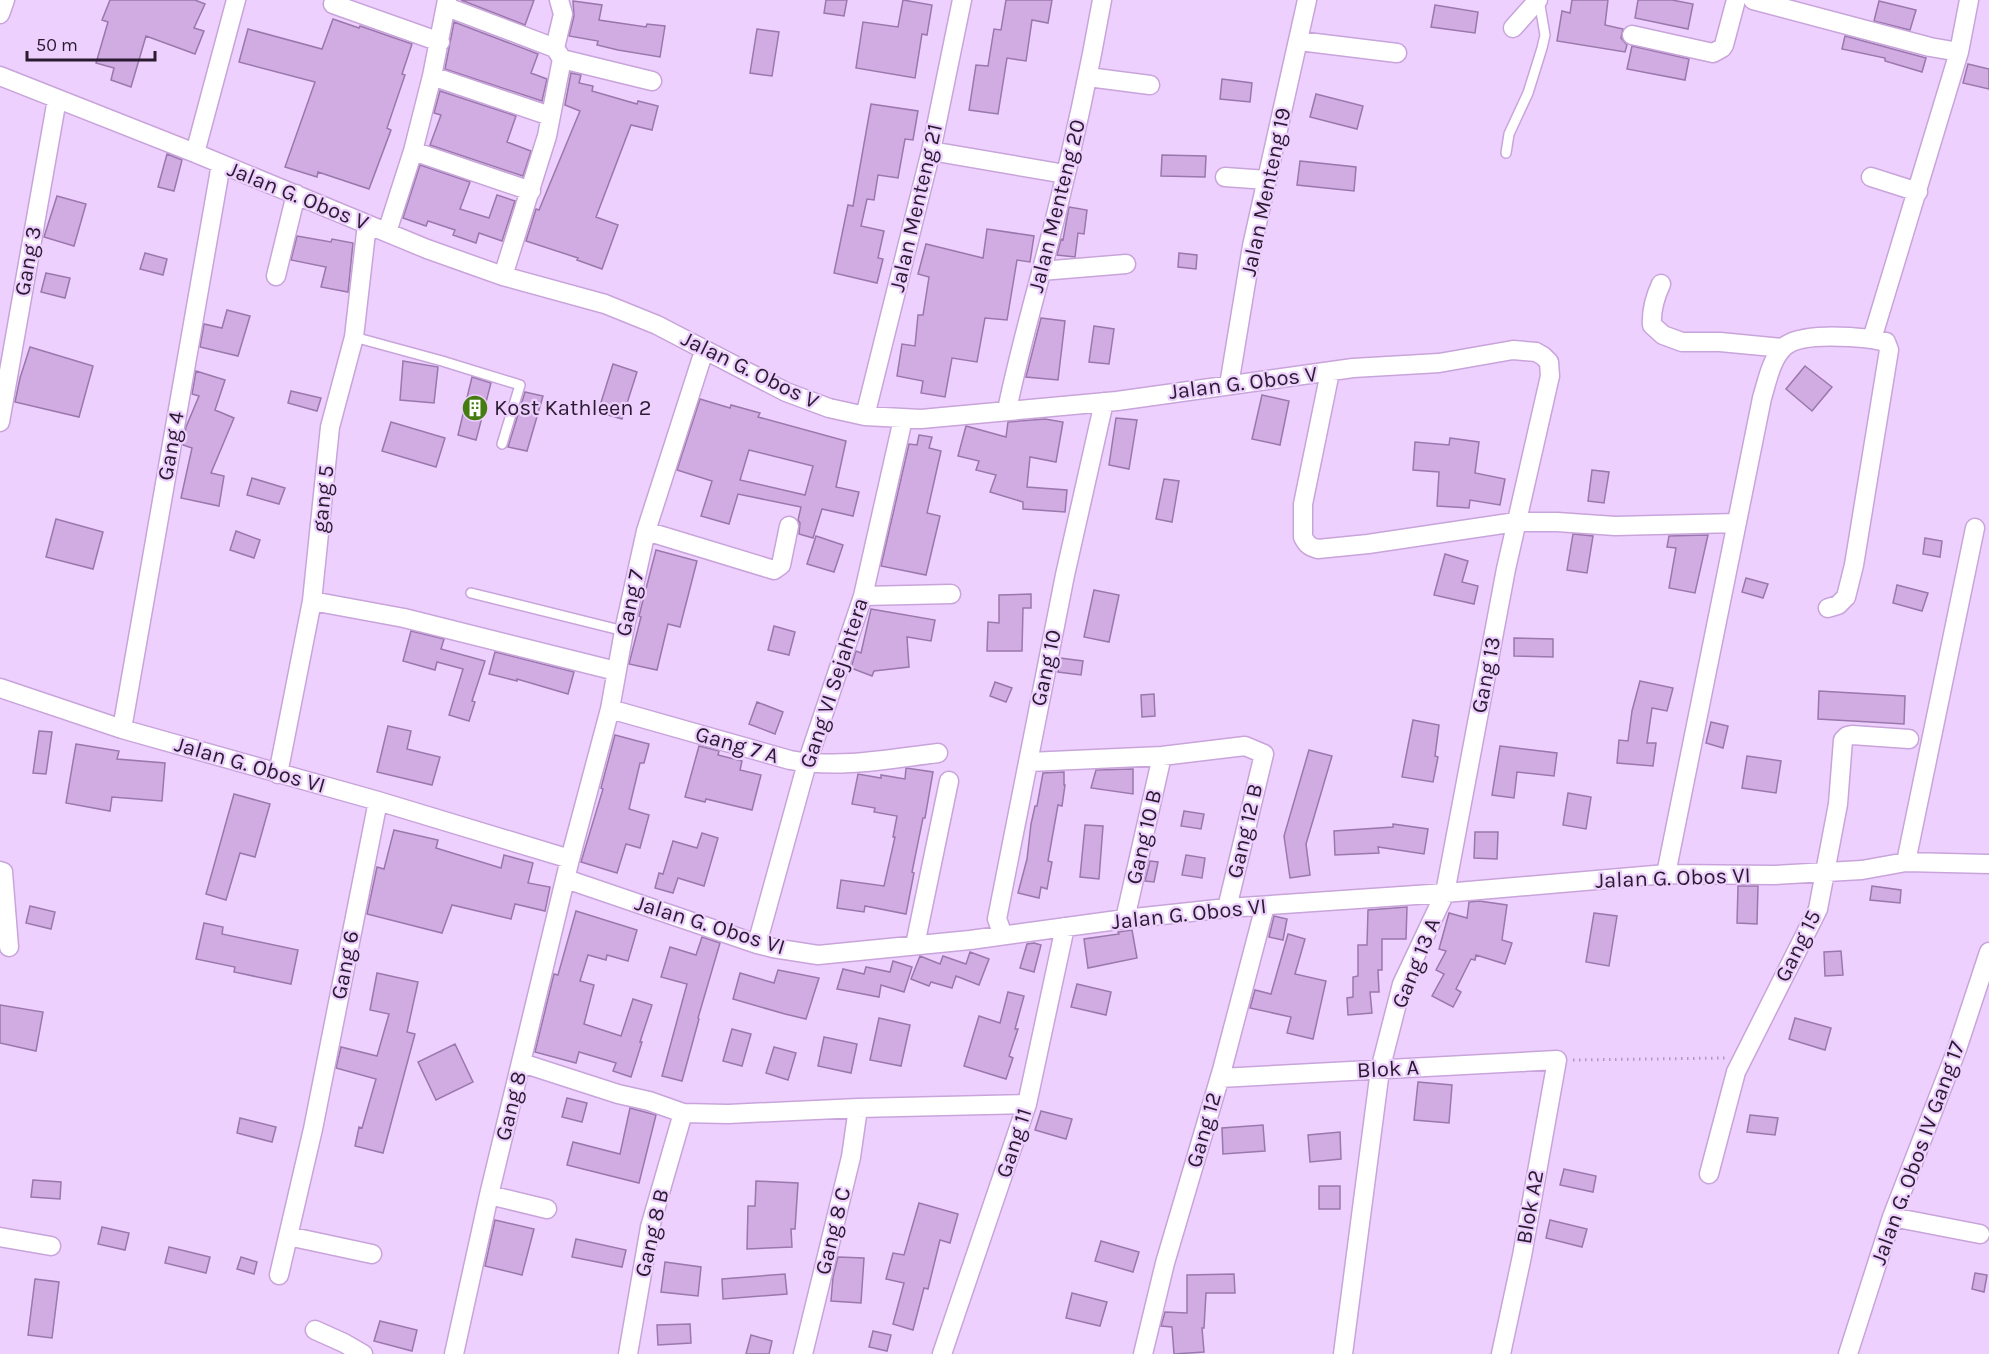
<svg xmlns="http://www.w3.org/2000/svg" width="1989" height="1354" viewBox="0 0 1989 1354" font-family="Karla,sans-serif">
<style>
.building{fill:#d0ace2;stroke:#9a77ac;stroke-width:1.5;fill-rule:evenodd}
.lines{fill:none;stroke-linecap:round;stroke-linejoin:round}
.service-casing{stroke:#c8a4db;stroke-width:12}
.minor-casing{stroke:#c8a4db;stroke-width:21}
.path{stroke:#b198be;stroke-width:3;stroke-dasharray:1.5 4.5;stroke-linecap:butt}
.service{stroke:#fff;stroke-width:9}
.minor{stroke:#fff;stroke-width:18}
.labels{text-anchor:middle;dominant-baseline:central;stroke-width:4.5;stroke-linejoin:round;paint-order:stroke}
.street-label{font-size:22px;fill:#2a1b30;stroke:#eed0fe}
.poi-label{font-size:22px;fill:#2a1b30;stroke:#eed0fe;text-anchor:start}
</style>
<rect width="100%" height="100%" fill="#eed0fe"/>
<!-- building -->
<path class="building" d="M110,0H195L205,4L194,28L204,31L195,54L146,36L131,87L111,80L114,68L96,63L108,22L102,20Z
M461,0H534L525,25Z
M826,0H847L844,16L824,13Z
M903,0L932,5L927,35L922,34L915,78L856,68L863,22L898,27Z
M1006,0H1052L1048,23L1032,20L1026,61L1007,58L998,114L969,110L976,65L988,66L994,29L1001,30Z
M1572,0H1608L1605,25L1623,29L1621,38L1627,45L1625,52L1557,41L1562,11L1570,13Z
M1638,0H1672L1693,4L1688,29L1635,18Z
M573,1L602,5L599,20L646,27L647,24L665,26L660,57L618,50L597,45L598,41L569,36L574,16Z
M1879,1L1916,10L1910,30L1874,21Z
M1435,5L1478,12L1475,33L1431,27Z
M333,19L359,28L360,26L412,44L402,74L405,75L387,128L391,130L369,189L318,172L317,177L285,167L315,82L239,62L248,29L322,49Z
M454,22L538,54L531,73L547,79L542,101L445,69Z
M757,29L779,32L772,76L750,73Z
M1845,36L1926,58L1922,72L1885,61V58L1842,49Z
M1632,46L1689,59L1685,80L1627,69Z
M1968,64L1989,69V89L1963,83Z
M571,73L581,75L579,83L593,86L592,91L637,104L638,101L658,106L652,130L631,125L596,217L618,225L602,269L577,260L578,258L526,241L536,209L539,210L580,111L565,105Z
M1222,79L1252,83L1250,102L1220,99Z
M440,91L516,116L507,142L531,151L523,176L430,145L441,115L434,113Z
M1316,94L1363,106L1357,129L1310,117Z
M871,104L918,111L913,140L905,139L898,178L878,175L874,200L867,199L861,226L884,231L878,258L883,259L877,283L834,273L848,205L853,206Z
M167,154L182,160L174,191L158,187Z
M1162,155L1206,156L1205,177L1161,176Z
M1300,161L1356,167L1354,191L1297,185Z
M420,165L470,182L460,209L489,218L497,195L515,201L502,241L479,233L476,243L453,235L455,230L428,221L426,226L403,218Z
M57,196L86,204L74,246L44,237Z
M1069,207L1087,210L1084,234L1078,233L1075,257L1057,255L1061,239L1063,240Z
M987,229L1034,236L1030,262L1017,260L1007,320L985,318L977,362L952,358L945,397L921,393L923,381L897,376L902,344L915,346L918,315H923L929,277L918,274L926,244L983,258Z
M297,236L331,242L332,239L353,243L348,292L321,287L326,267L291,260Z
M145,253L167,259L163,275L140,269Z
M1179,253L1197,255L1196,269L1178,267Z
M46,273L70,278L65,298L41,292Z
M227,310L250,316L238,356L200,347L204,324L222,328Z
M1041,318L1065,321L1058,380L1026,377Z
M1094,326L1114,329L1109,364L1089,362Z
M30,347L93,366L79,417L15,402L20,378Z
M403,361L438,367L434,403L400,400Z
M613,364L637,372L622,419L598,412Z
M1805,366L1832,387L1812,411L1786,389Z
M196,371L225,380L215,410L234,418L211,473L224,476L219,506L181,498L192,448L183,445L186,427L199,396L192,394Z
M472,377L491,383L476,440L458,435Z
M291,391L321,398L317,411L288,403Z
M525,392L543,396L527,451L508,447Z
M1262,395L1289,401L1280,445L1252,439Z
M700,399L730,408L731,405L760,413L758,417L846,441L836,487L859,492L853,516L822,509L813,538L799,534L800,523L798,520L801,507L738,494L729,524L701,516L712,481L677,470ZM749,450L813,466L805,495L740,480Z
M1116,418L1137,420L1129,469L1109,465Z
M1045,419L1063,422L1056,462L1030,457L1027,487L1067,490L1065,512L1023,509V502L990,492L996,475L976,470L979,461L958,456L966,426L1006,437L1008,422Z
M391,422L445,438L436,467L382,451Z
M919,435L932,437L929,448L941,451L927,513L940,516L926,575L881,566L909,444L917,445Z
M1450,438L1479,442L1475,473L1505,479L1500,505L1470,500L1469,508L1437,506L1439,472L1413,470L1415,442L1449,445Z
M1592,470L1609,472L1604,503L1588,501Z
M252,478L285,488L279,504L247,495Z
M1164,479L1179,481L1172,522L1156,519Z
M56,519L103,532L93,569L46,557Z
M236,531L260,540L254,558L230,550Z
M1573,534L1593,536L1587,573L1567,570Z
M1708,535L1695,593L1669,588L1676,548L1667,547L1669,536Z
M816,536L843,545L834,572L807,564Z
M1925,538L1942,541L1940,557L1923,554Z
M656,550L697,561L680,627L668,624L657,670L629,664L641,617L639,616L641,608Z
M1445,554L1468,561L1462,582L1478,586L1474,604L1434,595Z
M1746,578L1768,584L1763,598L1742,592Z
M1897,585L1928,593L1922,611L1893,603Z
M1094,590L1119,595L1109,642L1084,637Z
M1031,594V608H1023L1022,651H987L988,622L999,623V595Z
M871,609L935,620L931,641L907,637L909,667L874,671L872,676L851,668L856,651L861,653Z
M774,626L795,632L789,655L768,650Z
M411,631L444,639L441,649L485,661L472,701L475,702L469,721L449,715L463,669L437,662L435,670L403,661Z
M1514,638L1553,639V657L1514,656Z
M495,652L574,672L568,694L517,679V681L489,674Z
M1060,658L1083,661L1081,675L1058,672Z
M1640,681L1673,688L1667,711L1652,708L1647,743H1656L1653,766L1617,763L1619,740L1628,741L1632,711Z
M995,682L1012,688L1006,702L990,696Z
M1819,691L1905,696L1904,724L1818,719Z
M1154,694L1155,716L1142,717L1141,695Z
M757,702L783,712L775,734L749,724Z
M1413,720L1439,725L1435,756L1438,757L1433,782L1402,777Z
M1711,722L1728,726L1723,748L1706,743Z
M388,726L411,731L407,749L440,757L432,785L377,772Z
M39,731L52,732L46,774L33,773Z
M615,735L649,744L644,763H640L629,809L649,815L640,848L626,844L617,873L581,862L603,789L601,788Z
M76,744L119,751L117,759L165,763L162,801L112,797L110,811L66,803Z
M699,746L719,751L718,755L742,761L740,770L761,775L752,810L706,799L705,802L685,797Z
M1500,746L1557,753L1554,776L1517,772L1514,798L1492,795Z
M1309,750L1332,756L1306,844L1310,875L1290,878L1284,836Z
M1747,756L1781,761L1776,793L1742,788Z
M906,768L933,772L925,818H923L912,872L914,873L906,914L865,906L864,912L837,908L841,880L884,886L895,837H893L897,816L874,812L875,808L852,804L858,774L881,778V775L905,779Z
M1133,769V794L1091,788L1096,770Z
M1064,772V785H1065L1062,806L1058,805L1048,861L1052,862L1047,889L1041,887L1039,898L1018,893L1027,859L1031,824L1035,806H1037L1043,773Z
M1568,793L1591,797L1586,829L1563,825Z
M234,794L270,804L255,857L240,853L226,900L206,894Z
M1184,811L1204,814L1201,829L1181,826Z
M1393,824L1428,829L1424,854L1378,847L1379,853L1335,855L1334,831L1393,827Z
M1085,825L1103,826L1099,879L1080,877Z
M394,830L438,840L436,848L501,868L504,855L533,863L528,883L550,887L545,911L515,904L511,919L452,905L442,933L367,914L377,867L384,869Z
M1475,832H1498L1497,859L1474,858Z
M702,833L718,838L704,886L678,878L673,893L655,888L659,873L663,874L673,841L697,848Z
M1186,855L1205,858L1202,878L1182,875Z
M1150,861L1158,862L1154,882L1145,881Z
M1738,886H1758L1757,924L1737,923Z
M1872,886L1901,890L1900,903L1870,900Z
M1479,901L1507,905L1502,940L1512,943L1505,964L1476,955L1475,960L1471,959L1456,989L1461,992L1453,1007L1432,996L1444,974L1436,970L1446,951L1439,949L1449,913L1467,918L1469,902Z
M30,906L55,912L51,929L26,923Z
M1407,907L1406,939H1382V970H1378L1379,992H1370L1372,1013L1348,1015L1347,998L1353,997V977L1358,976V945H1367L1368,910Z
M576,911L637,930L628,961L607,955L606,960L588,955L580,981L594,985L584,1024L621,1036L633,999L652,1005L640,1042H642L631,1077L613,1071L616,1063L579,1052L576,1063L535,1052L554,974L558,975Z
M1594,913L1617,916L1609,966L1586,962Z
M1274,916L1287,919L1283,940L1269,937Z
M204,923L223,927L222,934L298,950L291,984L234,972L235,967L196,959Z
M1132,930L1137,958L1088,968L1084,939L1119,934L1118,932Z
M1288,934L1305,939L1295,974L1326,981L1313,1039L1287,1033L1291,1017L1250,1008L1255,990L1271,994Z
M702,937L720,943L698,1018L699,1019L682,1081L662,1076L687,984L661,977L670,947L696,955Z
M1034,943L1041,945L1034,972L1020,968L1027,944Z
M1841,951L1843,975L1825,976L1824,952Z
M970,952L989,959L979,985L956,976L952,988L931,982L929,986L911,979L920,956L940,964L943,956L966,964Z
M893,961L912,967L904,992L881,985L879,997L837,989L843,969L864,974L866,967L890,972Z
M778,970L819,978L806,1019L785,1014L733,999L740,973L774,983Z
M377,973L418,982L407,1032L415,1034L383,1153L355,1146L359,1127L362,1128L376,1079L336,1068L341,1047L377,1056L389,1014L370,1010Z
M1077,984L1111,992L1106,1015L1071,1007Z
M1008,992L1024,996L1015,1029H1018L1009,1056L1013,1058L1006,1079L964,1066L979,1016L1000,1023Z
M0,1005L43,1012L36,1051L0,1043Z
M879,1018L910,1025L901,1066L870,1060Z
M1795,1018L1831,1028L1825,1050L1789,1039Z
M732,1029L751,1034L742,1066L723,1061Z
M824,1037L857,1044L851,1073L818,1066Z
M455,1044L473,1082L436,1100L418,1062Z
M774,1047L796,1053L788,1080L766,1073Z
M1418,1082L1452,1085L1449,1123L1414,1120Z
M567,1098L587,1103L582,1122L562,1117Z
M630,1108L656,1115L639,1183L567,1165L573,1142L620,1154Z
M1041,1111L1072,1119L1066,1139L1035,1130Z
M1750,1115L1778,1118L1775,1135L1747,1132Z
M240,1118L276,1127L272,1142L237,1133Z
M1263,1125L1265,1151L1223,1154L1222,1128Z
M1340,1132L1341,1159L1310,1162L1308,1135Z
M1564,1169L1596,1176L1593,1192L1560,1185Z
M33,1180L61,1182L60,1199L31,1197Z
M756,1181L798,1183L795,1229H791L792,1247L747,1249L748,1206H755Z
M1319,1186H1340V1209H1319Z
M919,1203L958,1214L950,1243L940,1240L928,1289L924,1288L913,1330L893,1324L904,1283L886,1279L893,1253L904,1255Z
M495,1220L534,1229L522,1275L485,1266Z
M1550,1220L1587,1229L1582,1247L1546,1238Z
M102,1227L129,1233L125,1250L98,1244Z
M576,1239L626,1250L622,1267L572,1257Z
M1101,1241L1139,1252L1133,1272L1095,1261Z
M169,1247L210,1257L206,1273L165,1263Z
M241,1257L257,1262L254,1274L237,1269Z
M838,1257L864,1258L861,1303L831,1301L833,1277Z
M665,1262L701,1267L698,1296L661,1292Z
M1975,1273L1987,1275L1984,1292L1972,1289Z
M785,1274L787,1294L723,1299L722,1279Z
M1234,1274L1235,1293H1206L1204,1328H1202L1204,1352L1174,1354L1172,1327L1161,1326L1165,1312L1187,1313V1275Z
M35,1279L59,1282L52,1338L28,1335Z
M1072,1293L1107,1302L1100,1326L1066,1318Z
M380,1321L417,1330L412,1351L374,1341Z
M690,1324L691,1343L658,1345L657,1325Z
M873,1331L891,1335L887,1351L869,1347Z
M751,1335L772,1341L769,1354H746Z"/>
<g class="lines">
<defs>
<path id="service" d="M1506,153L1509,134L1528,93L1542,48L1545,35L1539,0
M354,337L442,361L520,385L502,444
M471,593L624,631"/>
<path id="minor" d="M1753,0L1930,47L1959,52
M333,4L440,42
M447,7L555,48L562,59
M0,14L5,0
M1513,28L1538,0
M1632,35L1713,53L1722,48L1724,45L1736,0
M1299,41L1397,53
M555,48L563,14L559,0
M0,76L195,153L427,249L503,276L605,304L657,325L786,392L829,408L865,416L921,419L1117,401L1353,368L1439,363L1513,350L1536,352L1543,356L1549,362L1550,376L1506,569L1445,893L1402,984L1380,1070L1343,1354
M432,76L550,116
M1088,77L1150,85
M413,151L531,191
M931,151L1065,174
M195,153L236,0
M1225,177L1267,180
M1871,177L1918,192
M387,232L413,151L432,76L447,0
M1041,271L1126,264
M276,276L296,194
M503,276L547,136L562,59L652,81
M1661,284C1655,297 1651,311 1652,325L1663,335L1682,342H1720L1783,348
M1330,372L1303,504V537C1307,545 1310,547 1318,549L1368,544L1516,522H1557L1615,526L1737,523
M1229,385L1252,246L1307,0
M1007,410C1020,346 1039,283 1055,219C1073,147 1089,74 1102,0
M865,416L931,151L962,0
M0,422L57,99
M646,531L774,570L781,565L789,526
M863,596L951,594
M312,601L404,618L616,671
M1828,608L1838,605L1846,597L1854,565L1889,350L1886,342L1872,339
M0,688L122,729L378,801L570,859
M610,709L790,760C840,769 888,759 938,753
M122,729L221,164
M1029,762L1162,756L1245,746L1264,754L1227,908
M278,774L312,601L330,427L354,337L367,224
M1906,862L1975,528
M0,871L3,872L9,947
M1666,874L1762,398C1767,382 1771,359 1784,347C1800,332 1852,337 1872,339L1959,52L1969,0
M566,879L757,944L773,948L818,955L970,940L1125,919L1227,908L1445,893L1666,874L1775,875L1862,870L1906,862L1989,864
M1125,919L1162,756
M1003,935L997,919L1065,575L1104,402
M757,944L807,763L863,596L903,419
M915,945L949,781
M522,1063L618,1094L649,1101L683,1113L728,1114L858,1108L1027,1104
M1220,1078L1557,1060L1522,1256L1501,1354
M1709,1174L1736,1072L1818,909L1838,804L1843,740L1847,736L1852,735L1909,739
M489,1195L547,1209
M1892,1217L1980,1234
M288,1236L372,1254
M0,1237L51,1246
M279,1275L313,1129L378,801
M315,1330L344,1343L363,1354
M454,1354L489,1195L570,859L610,709L624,631L646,531L704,351
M628,1354L650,1227L683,1113
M803,1354L851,1157L858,1108
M942,1354L1027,1104L1065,927
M1143,1354L1165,1263L1222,1070L1265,906
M1848,1354L1892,1217L1957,1049L1989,952"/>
</defs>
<!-- service casing -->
<use href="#service" class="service-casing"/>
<!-- minor casing -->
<use href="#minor" class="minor-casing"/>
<!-- path -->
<path class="path" d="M1573,1060L1726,1058"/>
<!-- service -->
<use href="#service" class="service"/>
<!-- minor -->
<use href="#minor" class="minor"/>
</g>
<!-- icons -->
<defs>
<symbol id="building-disc" viewBox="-11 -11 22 22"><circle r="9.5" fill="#457c10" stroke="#eed0fe"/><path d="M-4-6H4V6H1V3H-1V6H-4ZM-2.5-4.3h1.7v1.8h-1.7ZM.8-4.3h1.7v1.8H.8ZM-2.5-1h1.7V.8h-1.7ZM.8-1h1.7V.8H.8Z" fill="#fff"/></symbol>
</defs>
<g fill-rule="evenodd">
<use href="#building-disc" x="460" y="393" width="30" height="30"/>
</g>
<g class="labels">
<!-- street labels -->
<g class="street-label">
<text transform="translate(1266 192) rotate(-78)">Jalan Menteng 19</text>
<text transform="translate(298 196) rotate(22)">Jalan G. Obos V</text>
<text transform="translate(1057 206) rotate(-76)">Jalan Menteng 20</text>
<text transform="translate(916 208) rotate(-77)">Jalan Menteng 21</text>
<text transform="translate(28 261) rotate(-80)">Gang 3</text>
<text transform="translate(750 370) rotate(26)">Jalan G. Obos V</text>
<text transform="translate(1243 383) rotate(-7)">Jalan G. Obos V</text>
<text transform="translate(171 446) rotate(-80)">Gang 4</text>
<text transform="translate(323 499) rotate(-84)">gang 5</text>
<text transform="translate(630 603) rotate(-78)">Gang 7</text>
<text transform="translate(1046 668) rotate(-78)">Gang 10</text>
<text transform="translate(1486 675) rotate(-79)">Gang 13</text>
<text transform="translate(834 683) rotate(-72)">Gang VI Sejahtera</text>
<text transform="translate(737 745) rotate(16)">Gang 7 A</text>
<text transform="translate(250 765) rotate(16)">Jalan G. Obos VI</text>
<text transform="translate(1245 831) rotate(-77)">Gang 12 B</text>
<text transform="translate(1144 837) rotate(-77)">Gang 10 B</text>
<text transform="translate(1673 878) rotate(-2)">Jalan G. Obos VI</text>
<text transform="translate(1189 914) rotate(-6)">Jalan G. Obos VI</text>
<text transform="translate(710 925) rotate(17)">Jalan G. Obos VI</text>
<text transform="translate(1798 946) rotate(-64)">Gang 15</text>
<text transform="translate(1416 963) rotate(-68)">Gang 13 A</text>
<text transform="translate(345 965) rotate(-79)">Gang 6</text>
<text transform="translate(1388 1069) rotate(-3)">Blok A</text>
<text transform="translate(511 1106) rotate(-76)">Gang 8</text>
<text transform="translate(1204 1130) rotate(-74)">Gang 12</text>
<text transform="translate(1014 1143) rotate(-72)">Gang 11</text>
<text transform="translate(1918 1153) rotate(-70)">Jalan G. Obos IV Gang 17</text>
<text transform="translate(1530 1207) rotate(-80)">Blok A2</text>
<text transform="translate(833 1231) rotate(-76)">Gang 8 C</text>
<text transform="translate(652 1233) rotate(-77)">Gang 8 B</text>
</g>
<!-- poi labels -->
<g class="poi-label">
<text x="494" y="408">Kost Kathleen 2</text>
</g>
</g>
<!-- scale -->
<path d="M27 51v9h128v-9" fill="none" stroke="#2a1b30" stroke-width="3"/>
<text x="36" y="51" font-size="18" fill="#2a1b30" stroke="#eed0fe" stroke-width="4.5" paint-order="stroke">50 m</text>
</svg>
